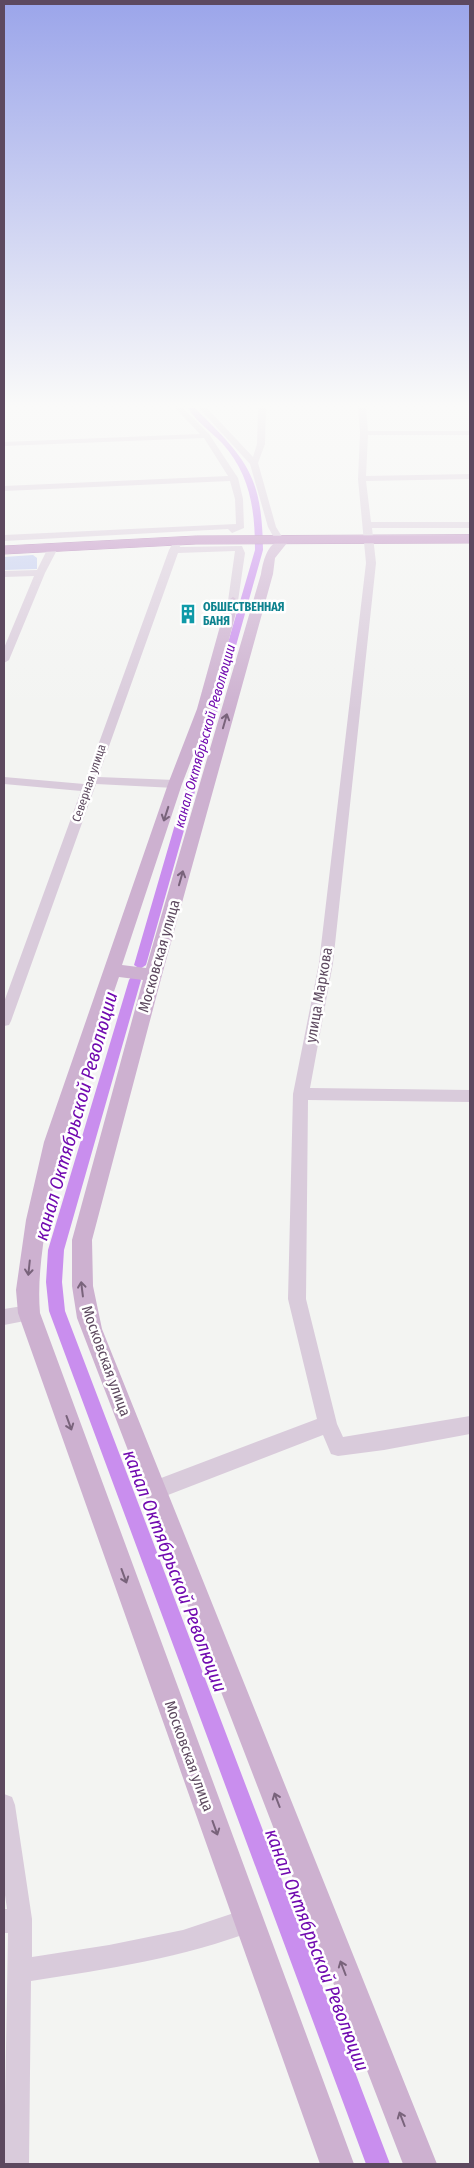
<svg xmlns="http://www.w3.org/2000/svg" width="474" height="2168" viewBox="0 0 474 2168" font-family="'Fira Sans Condensed',sans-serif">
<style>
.green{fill:#c1cbf0}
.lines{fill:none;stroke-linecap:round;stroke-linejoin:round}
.canal{fill:#c98eee;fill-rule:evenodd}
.highway-casing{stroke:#a874ac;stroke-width:1}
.minor{fill:#d9cbdb;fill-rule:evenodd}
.major{fill:#cdb1d0;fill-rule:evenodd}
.highway{fill:#bc89c0;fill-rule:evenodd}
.oneway{stroke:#79637b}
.labels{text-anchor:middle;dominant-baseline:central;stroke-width:5;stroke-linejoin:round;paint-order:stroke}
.far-culture-label{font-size:12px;font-weight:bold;fill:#0d838f;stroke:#fff;text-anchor:start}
.far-street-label{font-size:12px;fill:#5d495f;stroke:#fff}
.far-water-label{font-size:14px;font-style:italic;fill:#710bb0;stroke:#fff}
.street-label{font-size:15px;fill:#5d495f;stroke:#fff}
.near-water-label{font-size:19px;font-style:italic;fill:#710bb0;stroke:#fff}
</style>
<rect width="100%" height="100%" fill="#f3f4f2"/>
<!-- green -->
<path class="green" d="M33,555L37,558V569L4,570V557Z"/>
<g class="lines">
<!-- canal -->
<path class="canal" d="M188,408H195C246,459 262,474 263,550L146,965L140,969L134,965L255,550C255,509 250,474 222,443C211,432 196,421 188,408Z
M135,975L139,977L141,980L64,1250L62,1282L65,1311L390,2164H366L49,1311L46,1282L48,1250L129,980L131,977Z"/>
<defs>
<path id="highway" d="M470,535V543L196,544L4,554V546L196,536Z"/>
</defs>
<!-- highway casing -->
<use href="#highway" class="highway-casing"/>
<!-- minor -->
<path class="minor" d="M175,408H183L209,434L238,478L243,499L244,528L232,533L228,529L4,541V535L236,524L235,499L230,481L4,491V486L228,476L204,438L4,446V442L200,434Z
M199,408H207L253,457L257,444L258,408H266L265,444L258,463L276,527L286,543L284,545H278L268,527L250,464Z
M358,408H366L368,431H470V435H368L366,476L470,474V479L366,481L371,522H470V528H372L376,563L333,963L310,1088L470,1090V1102L308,1100L306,1299L337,1424L343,1437L470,1416V1434L384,1450L338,1456L331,1454L323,1435L155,1500L148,1497L145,1490L148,1483L317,1419L288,1299L293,1094L319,963L366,563L358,479L360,433Z
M176,542L179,543L180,547L242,546L245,553L238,601L233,604L228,601L235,551L178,553L98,777L175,780L181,784L175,788L96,784L11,1021L9,1025L4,1026V1002L81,791L4,784V777L84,784L169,550L173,543Z
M53,545L58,548L45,573L9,660L4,663V648L34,576L4,577V571L37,570L48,548Z
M29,1305L35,1307L38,1313L35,1319L4,1325V1309Z
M4,1794L12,1797L15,1805L32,1919V1957L109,1945L183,1930L249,1908L258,1911L261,1920L258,1929C185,1958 108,1969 31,1981L29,2164H4L8,1933H4V1909H7L4,1888Z"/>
<!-- major -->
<path class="major" d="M281,540L287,543L275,558L273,574L162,975L92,1240L93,1286L102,1329L437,2164H403L77,1318L72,1286V1240L143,980L119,977C89,1065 55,1152 43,1245C40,1268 38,1290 40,1313L354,2164H320L18,1313L16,1290L26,1220L44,1142L168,784L197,709L227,601L233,597L239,601L211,709L182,784L122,965L146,968L261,574C263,562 267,543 281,540Z"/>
<!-- highway -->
<use href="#highway" class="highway"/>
</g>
<!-- one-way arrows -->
<defs><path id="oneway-shaft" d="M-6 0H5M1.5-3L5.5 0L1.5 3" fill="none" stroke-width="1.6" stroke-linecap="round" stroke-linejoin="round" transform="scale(1.25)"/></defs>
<g class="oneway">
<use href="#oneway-shaft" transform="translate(225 721) rotate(-74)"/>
<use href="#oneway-shaft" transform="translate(166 814) rotate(108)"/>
<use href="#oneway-shaft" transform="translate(181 878) rotate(-74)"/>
<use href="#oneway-shaft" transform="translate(29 1268) rotate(96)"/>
<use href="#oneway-shaft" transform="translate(82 1289) rotate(-97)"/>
<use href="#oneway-shaft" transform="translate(69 1423) rotate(70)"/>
<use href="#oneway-shaft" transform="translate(124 1576) rotate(70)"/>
<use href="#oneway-shaft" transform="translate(277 1800) rotate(-111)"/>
<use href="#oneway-shaft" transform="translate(215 1828) rotate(70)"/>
<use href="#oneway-shaft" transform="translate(343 1968) rotate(-111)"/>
<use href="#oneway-shaft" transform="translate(402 2119) rotate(-111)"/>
</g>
<!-- sky -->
<linearGradient id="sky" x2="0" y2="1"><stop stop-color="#9ba5ea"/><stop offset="0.57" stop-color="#fafaf9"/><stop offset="1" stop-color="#fafaf9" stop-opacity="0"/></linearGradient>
<rect width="474" height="711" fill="url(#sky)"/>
<!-- icons -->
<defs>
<symbol id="building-bare" viewBox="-9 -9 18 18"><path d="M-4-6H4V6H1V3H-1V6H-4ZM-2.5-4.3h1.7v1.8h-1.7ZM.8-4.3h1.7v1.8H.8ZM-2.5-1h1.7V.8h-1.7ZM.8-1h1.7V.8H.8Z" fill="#0f9aa8" stroke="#fff" stroke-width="2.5" paint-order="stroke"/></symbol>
</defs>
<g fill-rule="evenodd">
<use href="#building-bare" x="174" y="600" width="28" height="28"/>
</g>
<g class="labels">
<!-- far-culture labels -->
<g class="far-culture-label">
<text x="203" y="607">ОБШЕСТВЕННАЯ<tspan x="203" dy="14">БАНЯ</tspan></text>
</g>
<!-- far-street labels -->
<g class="far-street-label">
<text transform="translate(89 783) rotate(-71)">Северная улица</text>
</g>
<!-- far-water labels -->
<g class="far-water-label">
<text transform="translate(205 736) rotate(-74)">канал Октябрьской Революции</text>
</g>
<!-- street labels -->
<g class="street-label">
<text transform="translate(159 956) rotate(-74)">Московская улица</text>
<text transform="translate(319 995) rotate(-80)">улица Маркова</text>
<text transform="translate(106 1361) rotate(70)">Московская улица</text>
<text transform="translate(189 1756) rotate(70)">Московская улица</text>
</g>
<!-- near-water labels -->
<g class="near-water-label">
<text transform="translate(76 1116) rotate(-74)">канал Октябрьской Революции</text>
<text transform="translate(175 1571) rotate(69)">канал Октябрьской Революции</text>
<text transform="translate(317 1950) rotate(69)">канал Октябрьской Революции</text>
</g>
</g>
<!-- border -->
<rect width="474" height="2168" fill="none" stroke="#5d495f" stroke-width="10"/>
</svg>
